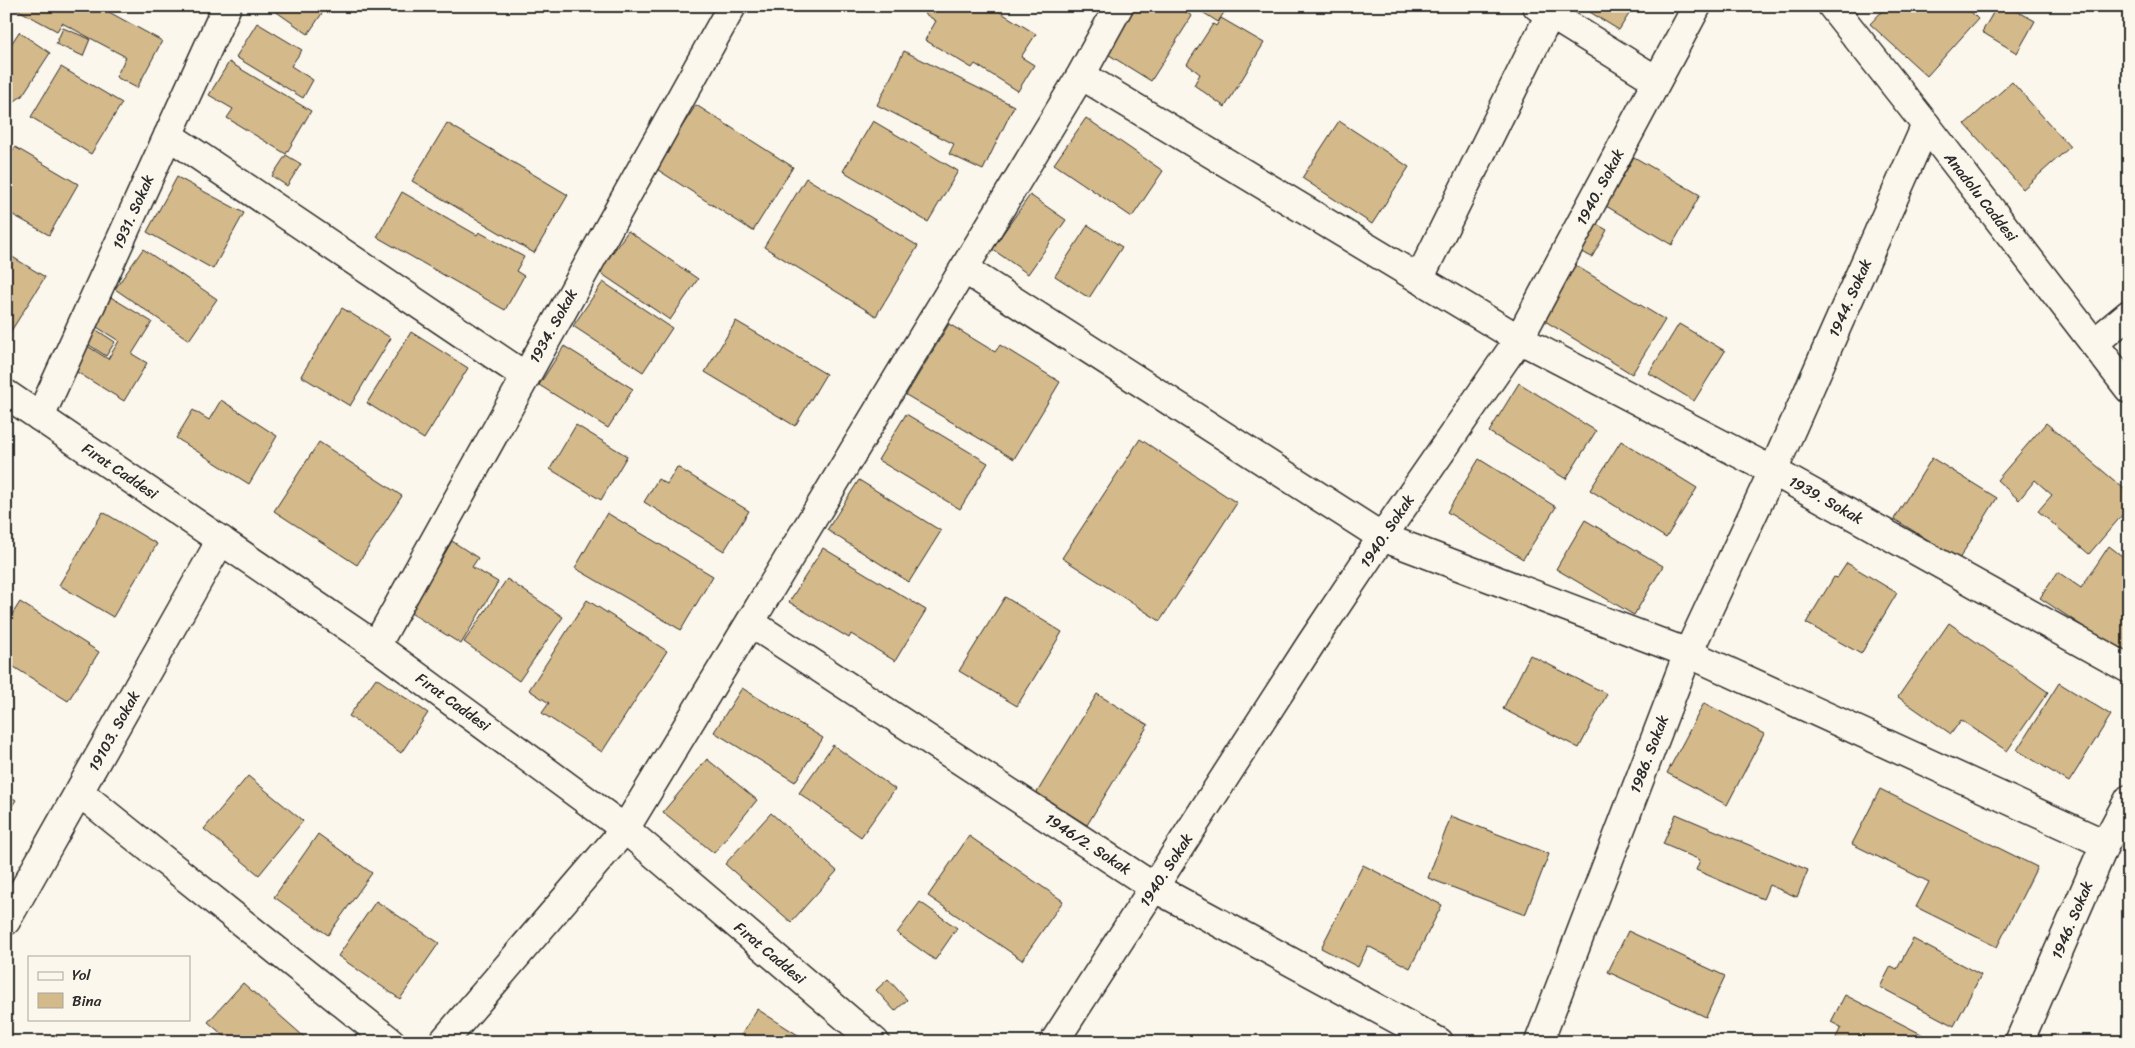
<svg xmlns="http://www.w3.org/2000/svg" width="2135" height="1048" viewBox="0 0 2135 1048" font-family="Sriracha,sans-serif">
<style>
.building{fill:#d4b98a;stroke:#2b2b2b}
.lines{fill:none;stroke-linecap:round;stroke-linejoin:round}
.street-casing{stroke:#2b2b2b;stroke-width:31}
.secondary-casing{stroke:#2b2b2b;stroke-width:31}
.street{stroke:#fbf7ec;stroke-width:28}
.secondary{stroke:#fbf7ec;stroke-width:28}
.labels{text-anchor:middle;dominant-baseline:central;stroke-width:4;stroke-linejoin:round;paint-order:stroke}
.street-label{font-size:15px;fill:#2b2b2b;stroke:#fbf7ec}
</style>
<rect width="100%" height="100%" fill="#fbf7ec"/>
<filter id="ink" filterUnits="userSpaceOnUse"><feTurbulence type="fractalNoise" baseFrequency=".02" numOctaves="2"/><feDisplacementMap in="SourceGraphic" scale="10" xChannelSelector="R" yChannelSelector="G"/><feConvolveMatrix kernelMatrix="1 2 1 2 8 2 1 2 1" color-interpolation-filters="sRGB"/></filter>
<g filter="url(#ink)">
<!-- building -->
<path class="building" d="M11,6H98L162,41L137,88L116,77L126,57L62,23L57,31Z
M268,6H327L308,34Z
M930,6H990L1036,34L1021,57L1034,65L1018,91L975,64L972,68L925,40L936,21L925,14Z
M1135,6H1177L1192,16L1151,81L1106,53Z
M1193,6H1228L1218,22Z
M1580,6H1634L1619,30Z
M1887,6H1965L1978,19L1927,76L1870,24Z
M1997,6H2008L2035,21L2017,53L1982,32Z
M1221,18L1264,43L1225,107L1194,85L1200,74L1187,64L1213,24L1216,26Z
M257,23L302,50L291,66L313,80L303,98L236,57Z
M63,28L90,39L83,56L56,44Z
M19,32L50,53L22,96L6,107V52Z
M904,51L1014,106L983,170L949,154L954,144L877,105Z
M229,62L311,111L286,154L227,118L233,109L209,95Z
M61,67L122,103L91,154L31,117Z
M2012,82L2070,147L2023,189L1965,124Z
M696,105L793,167L753,231L655,168Z
M1086,118L1163,171L1132,217L1054,164Z
M873,121L958,171L928,222L843,171Z
M1339,121L1409,167L1372,224L1302,178Z
M447,123L568,195L534,253L412,181Z
M15,147L78,184L49,235L6,211V162Z
M286,155L301,164L287,186L272,176Z
M1634,157L1700,195L1672,245L1606,206Z
M177,177L244,213L213,269L147,232Z
M806,178L918,246L876,316L764,247Z
M402,192L477,235L479,232L524,257L516,271L524,276L505,310L377,237Z
M1030,195L1066,220L1028,274L992,249Z
M1591,221L1607,230L1592,257L1575,249Z
M1088,225L1122,247L1089,298L1055,276Z
M628,231L698,279L670,320L599,272Z
M143,249L217,299L189,340L115,289Z
M6,253L45,277L6,339Z
M1573,264L1665,320L1632,374L1540,318Z
M603,282L672,328L643,372L573,326Z
M109,296L152,322L132,354L147,363L124,401L67,366L81,342L108,359L119,341L92,324Z
M342,308L391,338L350,406L301,376Z
M736,321L826,374L795,426L705,372Z
M949,324L995,352L1000,345L1060,382L1014,459L906,395Z
M1679,324L1725,351L1694,401L1649,373Z
M92,327L115,342L106,356L83,341Z
M411,332L468,368L424,439L367,403Z
M564,346L633,389L608,428L539,385Z
M1519,383L1596,431L1566,479L1489,432Z
M221,400L277,436L249,484L176,438L193,410L209,420Z
M906,414L988,463L960,509L878,460Z
M2046,423L2129,493V507L2089,554L2038,511L2052,495L2035,480L2019,500L1997,480Z
M576,425L627,456L601,500L550,469Z
M1140,439L1237,503L1160,621L1062,558Z
M1621,441L1697,488L1666,538L1590,490Z
M319,442L402,496L357,565L274,511Z
M1932,458L1997,498L1959,559L1894,519Z
M1479,459L1556,507L1523,559L1447,512Z
M677,467L749,511L724,551L644,502L658,479L667,484Z
M859,480L941,531L909,582L827,530Z
M103,512L157,544L113,617L59,585Z
M607,513L713,576L681,630L575,568Z
M1585,520L1663,566L1634,615L1556,569Z
M452,541L478,558L472,567L498,582L461,644L409,612Z
M2109,546L2122,556L2129,546V657L2040,598L2058,572L2081,588Z
M823,548L926,610L895,661L851,634L849,638L789,602Z
M1847,563L1897,593L1861,654L1806,623L1834,577L1837,578Z
M507,579L563,617L519,681L464,642Z
M1005,597L1062,632L1017,706L959,671Z
M587,600L667,651L602,752L542,713L549,703L529,690Z
M20,602L99,652L68,701L6,662V624Z
M1949,623L2048,692L2007,751L1961,720L1951,734L1898,697Z
M1530,655L1607,694L1579,748L1503,709Z
M376,678L428,713L401,753L349,716Z
M2059,683L2111,715L2069,782L2017,750Z
M742,688L823,738L795,782L714,732Z
M1097,694L1148,725L1087,825L1036,794Z
M1704,703L1764,734L1727,805L1667,773Z
M833,745L895,789L861,837L799,793Z
M707,759L757,800L714,853L663,812Z
M248,776L303,821L259,875L204,829Z
M1880,789L2037,867L1997,947L1916,907L1929,882L1852,844Z
M6,794L16,800L6,815Z
M771,813L837,871L791,922L725,864Z
M1676,814L1808,870L1797,897L1769,885L1763,899L1696,870L1700,860L1663,844Z
M1451,816L1549,854L1525,915L1428,878Z
M318,834L372,873L328,935L274,897Z
M969,836L1063,901L1022,960L928,896Z
M1363,865L1442,905L1410,968L1368,946L1358,967L1321,948Z
M376,901L439,943L400,999L338,956Z
M920,902L957,928L935,960L897,933Z
M1628,931L1725,976L1706,1017L1608,972Z
M1913,939L1981,975L1954,1026L1880,987L1891,966L1897,969Z
M888,979L907,1000L895,1011L876,990Z
M243,983L310,1042H231L208,1022Z
M1845,995L1937,1042H1834L1841,1027L1831,1022Z
M757,1009L809,1042H737Z"/>
<g class="lines">
<defs>
<path id="street" d="M1537,6L1656,80
M1081,75L1519,339L1773,471L2129,669
M168,135L525,376
M964,269L1382,537L1688,653L2105,844
M1419,279L1550,14
M2094,343L2129,314
M40,417L227,6
M751,623L1155,888L1439,1042
M376,646L732,6
M79,792L391,1042
M6,921L221,540
M443,1042L625,829L1081,75L1119,6
M1054,1042L1310,645L1382,537L1519,339L1697,6
M1539,1042L1688,653L1773,471L1926,125"/>
<path id="secondary" d="M1832,6L1926,125L2129,389
M6,394L376,646L625,829L875,1042
M2019,1042L2105,844L2129,799"/>
</defs>
<!-- street casing -->
<use href="#street" class="street-casing"/>
<!-- secondary casing -->
<use href="#secondary" class="secondary-casing"/>
<!-- street -->
<use href="#street" class="street"/>
<!-- secondary -->
<use href="#secondary" class="secondary"/>
</g>
</g>
<g class="labels">
<!-- street labels -->
<g class="street-label">
<text transform="translate(1600 187) rotate(-62)">1940. Sokak</text>
<text transform="translate(1981 197) rotate(52)">Anadolu Caddesi</text>
<text transform="translate(133 212) rotate(-66)">1931. Sokak</text>
<text transform="translate(1850 298) rotate(-66)">1944. Sokak</text>
<text transform="translate(553 326) rotate(-61)">1934. Sokak</text>
<text transform="translate(120 471) rotate(34)">Fırat Caddesi</text>
<text transform="translate(1826 500) rotate(29)">1939. Sokak</text>
<text transform="translate(1387 531) rotate(-56)">1940. Sokak</text>
<text transform="translate(453 702) rotate(36)">Fırat Caddesi</text>
<text transform="translate(114 731) rotate(-61)">19103. Sokak</text>
<text transform="translate(1649 754) rotate(-69)">1986. Sokak</text>
<text transform="translate(1088 844) rotate(33)">1946/2. Sokak</text>
<text transform="translate(1166 870) rotate(-57)">1940. Sokak</text>
<text transform="translate(2072 920) rotate(-67)">1946. Sokak</text>
<text transform="translate(770 953) rotate(40)">Fırat Caddesi</text>
</g>
</g>
<!-- margin -->
<rect width="2135" height="1048" fill="none" stroke="#fbf7ec" stroke-width="25"/>
<rect x="12" y="12" width="2110" height="1023" fill="none" stroke="#2b2b2b" stroke-width="2" filter="url(#ink)"/>
<!-- legend -->
<rect x="28" y="956" width="162" height="65" fill="#fbf7ec" stroke="#a8a59f"/>
<rect x="38" y="972" width="25" height="8" fill="#fbf7ec" stroke="#a8a59f"/>
<text x="72" y="980" font-size="15" fill="#2b2b2b">Yol</text>
<rect x="38" y="993" width="25" height="15" fill="#d4b98a" stroke="#a8a59f"/>
<text x="72" y="1006" font-size="15" fill="#2b2b2b">Bina</text>
</svg>
